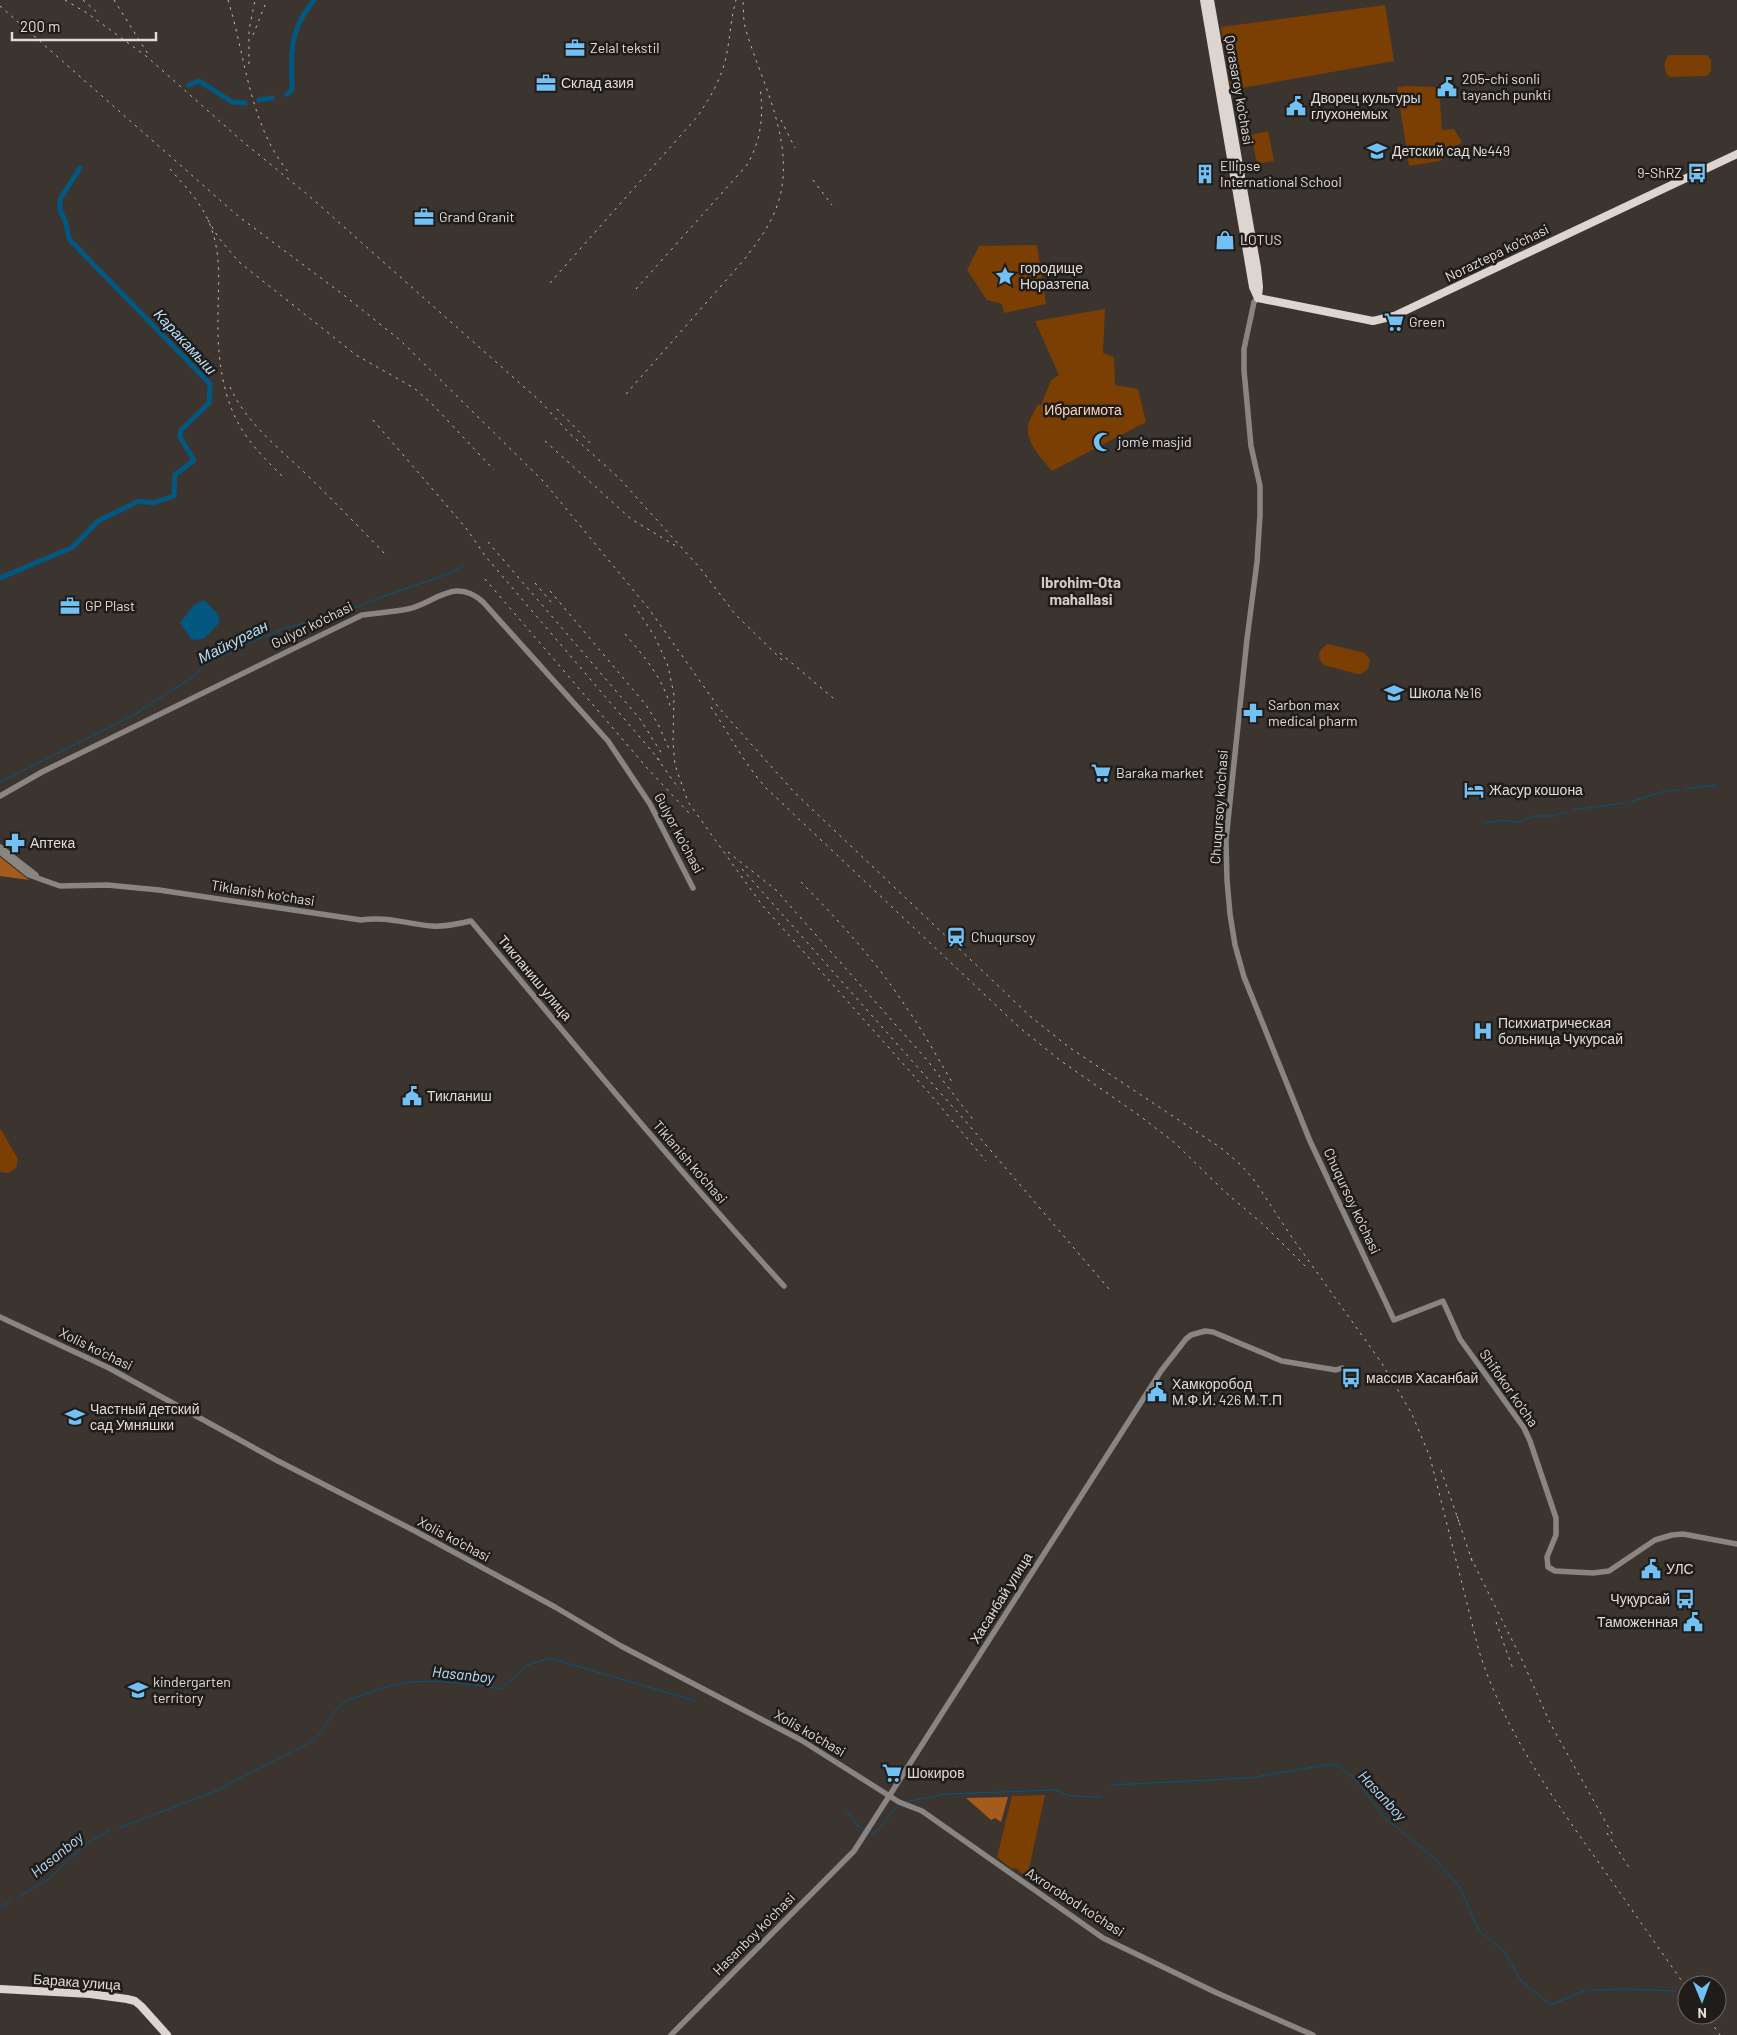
<svg xmlns="http://www.w3.org/2000/svg" width="1737" height="2035" viewBox="0 0 1737 2035" font-family="Barlow,sans-serif">
  <style>
    .green { fill: #7b3f03 }
    .forest { fill: #a45b1b }
    .water { fill: #025881 }
    .lines { fill: none; stroke-linecap: round; stroke-linejoin: round }
    .stream { stroke: #025881; stroke-width: 1 }
    .canal { stroke: #025881; stroke-width: 5 }
    .minor { stroke: #898583; stroke-width: 5.5 }
    .major { stroke: #ddd5d0; stroke-width: 8 }
    .rail { stroke: #bdb9b5; stroke-width: 1; stroke-dasharray: 2.5 5; stroke-linecap: butt }
    .labels { text-anchor: middle; stroke-width: 5; stroke-linejoin: round; paint-order: stroke }
    .poi-label { font-size: 14px; fill: #e0dcd9; stroke: #1f1c1a; text-anchor: start }
    .street-label { font-size: 14px; fill: #e0dcd9; stroke: #1f1c1a }
    .park-label { font-size: 14px; fill: #fed5b8; stroke: #1f1c1a }
    .water-label { font-size: 15px; font-style: italic; fill: #b5e0fd; stroke: #1f1c1a }
    .neighbourhood-label { font-size: 15px; font-weight: bold; fill: #d3cbc5; stroke: #1f1c1a }
  </style>
  <rect width="100%" height="100%" fill="#3b342f"/>
  <path class="green" d="M1385,5L1394,61L1231,90L1221,27Z
    M1669,55H1707L1711,60V71L1707,76L1669,77C1663,70 1663,62 1669,55Z
    M1407,86L1439,87L1442,130L1454,129L1462,142L1440,161L1409,166L1397,87Z
    M1268,131L1274,161L1257,164L1251,135Z
    M1037,245L1046,304L1004,313L1002,304L987,300L967,270L979,246Z
    M1105,309L1103,353L1114,357L1115,385L1138,389L1146,422L1052,471C1042,458 1023,441 1029,422C1031,416 1035,410 1038,404L1041,405L1051,380L1059,375L1035,321Z
    M1328,644L1365,653L1370,660L1368,669L1361,674H1357L1324,665C1316,658 1318,649 1328,644Z
    M0,1128L18,1159L16,1168L8,1173L0,1172Z
    M1045,1795L1027,1878L1016,1868L1012,1869L997,1857L1012,1796Z"/>
  <path class="forest" d="M0,857L29,880L0,876Z
    M1008,1797L1001,1822L995,1818L991,1820L966,1798Z"/>
  <path class="water" d="M204,600L217,613L220,622L204,639L192,640L180,623L193,606Z"/>
  <g class="lines">
    <path class="stream" d="M0,782L135,714L194,676L204,665L244,645L285,628L336,615L387,595L451,573L464,565
      M1685,789L1717,785
      M1630,802L1665,791L1678,790
      M1572,810L1624,803
      M1483,823L1502,820L1519,822L1535,816H1553L1566,812
      M295,1751C305,1746 315,1740 322,1730C329,1722 334,1709 343,1703C349,1699 358,1697 365,1694C413,1675 451,1681 501,1689L528,1665L549,1658L696,1701
      M1111,1785L1249,1778L1332,1764L1340,1767L1356,1780L1384,1817L1435,1859L1459,1886L1479,1931L1504,1951L1522,1982L1551,2005L1586,1990
      M906,1802L946,1794L1056,1790L1069,1796L1100,1797
      M846,1809L857,1825L865,1830
      M119,1828L218,1790L257,1769L292,1752
      M869,1832L873,1834L877,1831L898,1805
      M18,1897L46,1881L87,1843L110,1830
      M0,1907L11,1901
      M1593,1990L1628,1989L1674,1991"/>
    <path class="canal" d="M189,85L199,81L232,102L245,103
      M287,94L291,91L292,88C291,50 289,31 314,0
      M259,100L272,98
      M0,578L73,547L98,521L139,501L153,503L174,496L175,475L194,460L180,437L181,430L209,403L210,384L69,239L66,223L60,210V199L80,168"/>
    <path class="minor" d="M1258,298L1254,302L1244,349V370L1251,446L1260,486V515L1257,562L1247,639L1226,840L1227,880L1230,914L1235,945L1244,977L1310,1141L1394,1320L1443,1301L1460,1339L1524,1428L1530,1441L1556,1518V1535L1547,1557L1548,1567L1555,1571L1593,1573L1609,1571L1655,1540L1672,1535L1683,1534L1737,1544
      M0,796L42,772L362,615C377,613 393,612 408,609C435,603 455,576 483,602L608,741L650,804L693,888
      M0,847L36,875
      M0,852L29,875L60,886L107,885L159,890L361,920C385,916 408,924 432,926C445,927 458,924 471,921C574,1044 676,1168 784,1286
      M0,1317L109,1368L276,1460L415,1531L555,1607L621,1646L801,1740L899,1802L922,1811L1103,1938L1217,1993L1313,2035
      M671,2035L854,1851L1161,1371L1186,1339L1191,1335L1205,1331L1213,1332L1282,1361L1336,1370L1342,1368"/>
    <path class="major" d="M1204,0L1253,287L1258,298
      M1210,0L1257,268L1259,287L1258,296
      M1258,298L1373,321L1394,316L1737,154
      M0,1989L90,1994L127,1999L135,2001L141,2006L167,2035"/>
    <path class="rail" d="M65,0L87,13L146,56L242,141L308,195L541,402L569,433L619,478L700,568L735,614L783,661
      M83,0L100,15
      M114,0L148,54
      M228,0C246,58 249,124 289,173
      M0,6L238,216L345,296L401,341L544,482L649,609L719,708L794,792L1031,1017L1070,1048L1221,1148L1241,1165L1254,1180L1291,1236L1381,1362L1411,1412L1430,1457L1479,1651C1503,1726 1544,1785 1589,1849C1622,1895 1654,1942 1687,1988
      M253,35L267,0
      M249,64V30L255,0
      M781,120L795,148
      M170,169C184,185 199,200 208,220C224,255 217,292 218,328C218,355 222,386 232,410C243,438 264,458 285,479
      M813,180L832,205
      M208,220L218,237L239,262L356,355L414,388L434,406L494,470
      M550,283L697,117C708,101 718,85 724,65C730,44 730,21 736,0
      M636,289L747,165C761,141 764,115 760,87
      M230,387C247,424 278,447 306,474C333,500 359,527 385,554
      M626,394L743,261C757,243 771,225 778,203C796,147 765,89 748,37L744,23L743,0
      M557,409L592,445
      M373,420L466,528L486,557L661,762
      M545,441L631,519L676,546
      M488,542L640,719L662,754
      M485,579L648,769L689,813
      M535,583L552,603
      M550,591L646,705L658,724L670,751
      M634,605L655,637L668,666L674,695L673,742L675,765L688,802L762,905L930,1094L986,1161
      M625,634C643,655 663,678 670,706
      M780,653L833,698
      M711,707C730,735 743,762 766,788L1020,1028L1061,1061L1140,1116L1175,1143L1225,1192L1265,1226L1305,1266
      M657,758L679,789
      M728,852L776,890L927,1060L975,1122
      M742,869L968,1124L1109,1289
      M801,882C839,921 876,961 906,1007C923,1031 937,1057 952,1082
      M1441,1470L1459,1522
      M1457,1516L1473,1564
      M1471,1558L1522,1660L1550,1723L1614,1837
      M1496,1622L1513,1669
      M1607,1833L1630,1869
      M1706,2015L1720,2035"/>
  </g>
  <defs>
    <symbol id="office-bare" viewBox="-9 -9 18 18"><path d="M-6-3h4V-5.5h4V-3h4V5H-6ZM-1-4.5V-3h2v-1.5ZM-6 0V1H6V0Z" fill="#71c1f5" stroke="#1f1c1a" stroke-width="2.5" paint-order="stroke"/></symbol>
    <symbol id="civic-bare" viewBox="-9 -9 18 18"><path d="M-.6-6.5H3V-4.5H.6V-3L4-1V1h2V6H-6V1h2V-1L-.6-3ZM-1.2 2.5V6h2.4V2.5Z" fill="#71c1f5" stroke="#1f1c1a" stroke-width="2.5" paint-order="stroke"/></symbol>
    <symbol id="school-bare" viewBox="-9 -9 18 18"><path d="M0-5L7-2L0 1L-7-2ZM-4 1L0 2.5L4 1V4Q0 6-4 4Z" fill="#71c1f5" stroke="#1f1c1a" stroke-width="2.5" paint-order="stroke"/></symbol>
    <symbol id="bus-bare" viewBox="-9 -9 18 18"><path d="M-5-6H5V4H4V6H2V4H-2V6H-4V4H-5ZM-3.5-4V0h7V-4ZM-3.5 1.2v1.5H-2V1.2ZM2 1.2v1.5H3.5V1.2Z" fill="#71c1f5" stroke="#1f1c1a" stroke-width="2.5" paint-order="stroke"/></symbol>
    <symbol id="building-bare" viewBox="-9 -9 18 18"><path d="M-4-6H4V6H1V3H-1V6H-4ZM-2.5-4.3h1.7v1.8h-1.7ZM.8-4.3h1.7v1.8H.8ZM-2.5-1h1.7V.8h-1.7ZM.8-1h1.7V.8H.8Z" fill="#71c1f5" stroke="#1f1c1a" stroke-width="2.5" paint-order="stroke"/></symbol>
    <symbol id="shop-bare" viewBox="-9 -9 18 18"><path d="M-5-2.5h2.3a2.7 3.5 0 0 1 5.4 0H5L5.5 6h-11ZM-1.5-2.5h3a1.5 2.3 0 0 0-3 0Z" fill="#71c1f5" stroke="#1f1c1a" stroke-width="2.5" paint-order="stroke"/></symbol>
    <symbol id="sight-bare" viewBox="-9 -9 18 18"><path d="M0-6L1.8-2.2L6-1.7L2.9 1.2L3.7 5.4L0 3.3L-3.7 5.4L-2.9 1.2L-6-1.7L-1.8-2.2Z" fill="#71c1f5" stroke="#1f1c1a" stroke-width="2.5" paint-order="stroke"/></symbol>
    <symbol id="supermarket-bare" viewBox="-9 -9 18 18"><path d="M-6-5.5h2.5l.6 2H6L4.5 2H-2.5L-4.4-4H-6ZM-1.5 3.2a1.3 1.3 0 1 0 .1 0ZM3 3.2a1.3 1.3 0 1 0 .1 0Z" fill="#71c1f5" stroke="#1f1c1a" stroke-width="2.5" paint-order="stroke"/></symbol>
    <symbol id="mosque-bare" viewBox="-9 -9 18 18"><path d="M3.5-4.9A6 6 0 1 0 3.5 4.9A5 5 0 1 1 3.5-4.9Z" fill="#71c1f5" stroke="#1f1c1a" stroke-width="2.5" paint-order="stroke"/></symbol>
    <symbol id="pharmacy-bare" viewBox="-9 -9 18 18"><path d="M-2-6h4v4h4v4h-4v4h-4v-4h-4v-4h4Z" fill="#71c1f5" stroke="#1f1c1a" stroke-width="2.5" paint-order="stroke"/></symbol>
    <symbol id="hotel-bare" viewBox="-9 -9 18 18"><path d="M-6-4.5h1.5V1H6V5H4.5V3h-9V5H-6ZM-4 0a1.8 1.8 0 1 1 3.6 0ZM.5 0V-2.5h3Q6-2.5 6 0Z" fill="#71c1f5" stroke="#1f1c1a" stroke-width="2.5" paint-order="stroke"/></symbol>
    <symbol id="station-bare" viewBox="-9 -9 18 18"><path d="M-3-6H3Q5-6 5-4V2Q5 4 3 4L4.5 6H3L1.5 4h-3L-3 6H-4.5L-3 4Q-5 4-5 2V-4Q-5-6-3-6ZM-3.5-4v3h7v-3ZM-3.5 1v1.5H-2V1ZM2 1v1.5H3.5V1Z" fill="#71c1f5" stroke="#1f1c1a" stroke-width="2.5" paint-order="stroke"/></symbol>
    <symbol id="hospital-bare" viewBox="-9 -9 18 18"><path d="M-5-5h3v3.5h4V-5h3V5h-3V1.5h-4V5h-3Z" fill="#71c1f5" stroke="#1f1c1a" stroke-width="2.5" paint-order="stroke"/></symbol>
  </defs>
  <g fill-rule="evenodd">
    <use href="#office-bare" x="561" y="34" width="28" height="28"/>
    <use href="#office-bare" x="532" y="69" width="28" height="28"/>
    <use href="#civic-bare" x="1433" y="73" width="28" height="28"/>
    <use href="#civic-bare" x="1282" y="92" width="28" height="28"/>
    <use href="#school-bare" x="1363" y="137" width="28" height="28"/>
    <use href="#bus-bare" x="1683" y="159" width="28" height="28"/>
    <use href="#building-bare" x="1191" y="160" width="28" height="28"/>
    <use href="#office-bare" x="410" y="203" width="28" height="28"/>
    <use href="#shop-bare" x="1211" y="226" width="28" height="28"/>
    <use href="#sight-bare" x="991" y="262" width="28" height="28"/>
    <use href="#supermarket-bare" x="1380" y="308" width="28" height="28"/>
    <use href="#mosque-bare" x="1089" y="428" width="28" height="28"/>
    <use href="#office-bare" x="56" y="592" width="28" height="28"/>
    <use href="#school-bare" x="1380" y="679" width="28" height="28"/>
    <use href="#pharmacy-bare" x="1239" y="699" width="28" height="28"/>
    <use href="#supermarket-bare" x="1087" y="759" width="28" height="28"/>
    <use href="#hotel-bare" x="1460" y="776" width="28" height="28"/>
    <use href="#pharmacy-bare" x="1" y="829" width="28" height="28"/>
    <use href="#station-bare" x="942" y="923" width="28" height="28"/>
    <use href="#hospital-bare" x="1469" y="1017" width="28" height="28"/>
    <use href="#civic-bare" x="398" y="1082" width="28" height="28"/>
    <use href="#bus-bare" x="1337" y="1364" width="28" height="28"/>
    <use href="#civic-bare" x="1143" y="1378" width="28" height="28"/>
    <use href="#school-bare" x="61" y="1403" width="28" height="28"/>
    <use href="#civic-bare" x="1637" y="1555" width="28" height="28"/>
    <use href="#bus-bare" x="1671" y="1585" width="28" height="28"/>
    <use href="#civic-bare" x="1679" y="1608" width="28" height="28"/>
    <use href="#school-bare" x="124" y="1676" width="28" height="28"/>
    <use href="#supermarket-bare" x="878" y="1759" width="28" height="28"/>
  </g>
  <g class="labels">
    <g class="poi-label">
      <text x="590" y="53">Zelal tekstil</text>
      <text x="1462" y="84">205-chi sonli<tspan x="1462" dy="16">tayanch punkti</tspan></text>
      <text x="561" y="88">Склад азия</text>
      <text x="1311" y="103">Дворец культуры<tspan x="1311" dy="16">глухонемых</tspan></text>
      <text x="1392" y="156">Детский сад №449</text>
      <text x="1220" y="171">Ellipse<tspan x="1220" dy="16">International School</tspan></text>
      <text x="1682" y="178" text-anchor="end">9-ShRZ</text>
      <text x="439" y="222">Grand Granit</text>
      <text x="1240" y="245">LOTUS</text>
      <text x="1020" y="273">городище<tspan x="1020" dy="16">Норазтепа</tspan></text>
      <text x="1409" y="327">Green</text>
      <text x="1118" y="447">jom'e masjid</text>
      <text x="85" y="611">GP Plast</text>
      <text x="1409" y="698">Школа №16</text>
      <text x="1268" y="710">Sarbon max<tspan x="1268" dy="16">medical pharm</tspan></text>
      <text x="1116" y="778">Baraka market</text>
      <text x="1489" y="795">Жасур кошона</text>
      <text x="30" y="848">Аптека</text>
      <text x="971" y="942">Chuqursoy</text>
      <text x="1498" y="1028">Психиатрическая<tspan x="1498" dy="16">больница Чукурсай</tspan></text>
      <text x="427" y="1101">Тикланиш</text>
      <text x="1366" y="1383">массив Хасанбай</text>
      <text x="1172" y="1389">Хамкоробод<tspan x="1172" dy="16">М.Ф.Й. 426 М.Т.П</tspan></text>
      <text x="90" y="1414">Частный детский<tspan x="90" dy="16">сад Умняшки</tspan></text>
      <text x="1666" y="1574">УЛС</text>
      <text x="1670" y="1604" text-anchor="end">Чуқурсай</text>
      <text x="1678" y="1627" text-anchor="end">Таможенная</text>
      <text x="153" y="1687">kindergarten<tspan x="153" dy="16">territory</tspan></text>
      <text x="907" y="1778">Шокиров</text>
    </g>
    <g class="street-label">
      <text transform="translate(1239 90) rotate(80)" y="5">Qorasaroy ko'chasi</text>
      <text transform="translate(1497 253) rotate(-26)" y="5">Noraztepa ko'chasi</text>
      <text transform="translate(312 625) rotate(-26)" y="5">Gulyor ko'chasi</text>
      <text transform="translate(1219 807) rotate(-86)" y="5">Chuqursoy ko'chasi</text>
      <text transform="translate(679 833) rotate(62)" y="5">Gulyor ko'chasi</text>
      <text transform="translate(263 893) rotate(9)" y="5">Tiklanish ko'chasi</text>
      <text transform="translate(535 978) rotate(50)" y="5">Тикланиш улица</text>
      <text transform="translate(690 1162) rotate(49)" y="5">Tiklanish ko'chasi</text>
      <text transform="translate(1352 1201) rotate(65)" y="5">Chuqursoy ko'chasi</text>
      <text transform="translate(96 1349) rotate(26)" y="5">Xolis ko'chasi</text>
      <text transform="translate(1509 1388) rotate(55)" y="5">Shifokor ko'cha</text>
      <text transform="translate(454 1539) rotate(28)" y="5">Xolis ko'chasi</text>
      <text transform="translate(1001 1598) rotate(-58)" y="5">Хасанбай улица</text>
      <text transform="translate(810 1733) rotate(30)" y="5">Xolis ko'chasi</text>
      <text transform="translate(1075 1902) rotate(33)" y="5">Axrorobod ko'chasi</text>
      <text transform="translate(754 1934) rotate(-45)" y="5">Hasanboy ko'chasi</text>
      <text transform="translate(77 1982) rotate(4)" y="5">Барака улица</text>
    </g>
    <g class="park-label">
      <text x="1083" y="415">Ибрагимота</text>
    </g>
    <g class="water-label">
      <text transform="translate(185 342) rotate(47)" y="5">Каракамыш</text>
      <text transform="translate(233 642) rotate(-27)" y="5">Майкурган</text>
      <text transform="translate(463 1675) rotate(6)" y="5">Hasanboy</text>
      <text transform="translate(1382 1796) rotate(47)" y="5">Hasanboy</text>
      <text transform="translate(57 1855) rotate(-39)" y="5">Hasanboy</text>
    </g>
    <g class="neighbourhood-label">
      <text x="1081" y="588">Ibrohim-Ota<tspan x="1081" dy="17">mahallasi</tspan></text>
    </g>
  </g>
  <g transform="translate(1702 2000) rotate(179)"><circle r="24" fill="#1f1c1a" stroke="#6c6966"/>
  <path d="M0-4L9 19L0 12L-9 19Z" fill="#71c1f5"/>
  <text y="-8" font-size="14" font-weight="bold" text-anchor="middle" fill="#e0dcd9">N</text>
  </g>
  <path d="M12 32v8h144v-8" fill="none" stroke="#e0dcd9" stroke-width="2.5"/>
  <text x="20" y="32" font-size="15" fill="#e0dcd9" stroke="#1f1c1a" stroke-width="4" paint-order="stroke">200 m</text>
</svg>
